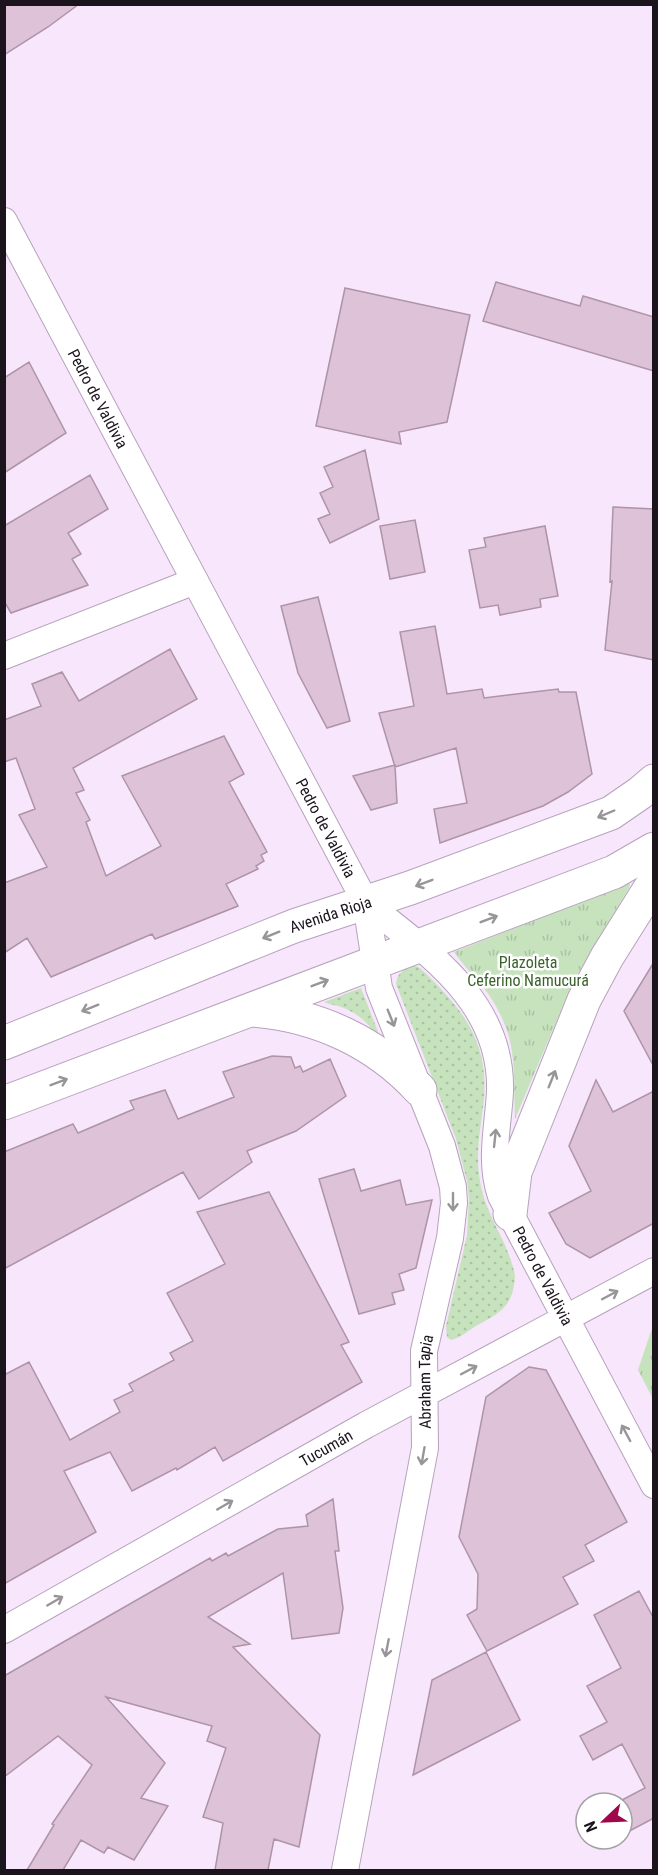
<svg xmlns="http://www.w3.org/2000/svg" width="658" height="1875" viewBox="0 0 658 1875" font-family="'Roboto Condensed',sans-serif">
  <style>
    .grass { fill: url(#grass-dots) }
    .park { fill: url(#park-tufts) }
    .building { fill: #dec2d7; stroke: #ae94a8; stroke-width: 1.5 }
    .lines { fill: none; stroke-linecap: round; stroke-linejoin: round }
    .minor-casing { stroke: #b6a2bb; stroke-width: 28 }
    .secondary-casing { stroke: #b6a2bb; stroke-width: 35 }
    .minor { stroke: #fff; stroke-width: 26 }
    .secondary { stroke: #fff; stroke-width: 33 }
    .oneway { stroke: #989599 }
    .labels { text-anchor: middle; stroke-width: 5; stroke-linejoin: round; paint-order: stroke }
    .street-label { font-size: 16px; fill: #1b141d; stroke: #fff }
    .park-label { font-size: 16px; fill: #3b622d; stroke: #fff }
  </style>
  <defs>
    <pattern id="grass-dots" width="8" height="8" patternUnits="userSpaceOnUse" patternTransform="scale(1.5)"><rect width="8" height="8" fill="#c7e3be"/><path d="M2 2h.1M6 6h.1" fill="none" stroke="#aac2a3" stroke-width="1.8" stroke-linecap="round"/></pattern>
    <pattern id="park-tufts" width="24" height="20" patternUnits="userSpaceOnUse" patternTransform="scale(1.5)"><rect width="24" height="20" fill="#c7e3be"/><path d="M3 7l-1-3M5 7V3M7 7l1-3M15 17l-1-3M17 17v-4M19 17l1-3" fill="none" stroke="#aac2a3"/></pattern>
  </defs>
  <rect width="100%" height="100%" fill="#f7e6fc"/>
  <path class="grass" d="M414,965L420,968C460,1006 489,1039 484,1099C481,1127 475,1153 480,1181C485,1215 510,1244 515,1276C513,1307 501,1312 476,1326C468,1331 460,1338 451,1340L447,1337L446,1326L467,1235L469,1198L467,1181L456,1139L396,984C397,972 405,969 414,965Z
    M361,988L380,1037L378,1038C370,1025 360,1015 346,1009C339,1005 330,1005 324,1002Z"/>
  <path class="park" d="M629,883L630,885L629,888L574,980L515,1119C513,1069 519,1040 489,995C478,979 464,967 454,952Z
    M653,1329V1399L638,1370L651,1331Z"/>
  <path class="building" d="M4,4H79L48,27L4,55Z
    M496,282L580,306L583,296L654,317V371L483,321Z
    M345,288L470,315L447,422L399,432L401,444L316,426Z
    M29,362L66,433L4,473V378Z
    M365,450L379,519L330,543L318,519L330,514L320,493L333,487L324,467Z
    M90,475L108,509L68,533L81,554L72,559L88,585L11,613L4,601V526Z
    M613,507L654,509V660L605,650L612,581L610,582Z
    M415,520L425,572L390,579L380,526Z
    M545,526L558,596L540,599L541,607L500,615L498,605L480,608L469,550L486,547L484,538Z
    M318,597L350,721L327,728L298,673L281,606Z
    M435,626L447,694L482,689L484,698L558,689L559,692H576L592,774L568,792L543,806L440,843L434,809L467,803L456,748L395,767L379,713L414,706L400,632Z
    M170,649L197,699L73,768L84,790L76,793L90,820L86,822L106,876L161,846L122,776L224,736L244,774L229,782L267,852L261,855L264,861L256,866L258,869L226,884L238,906L155,939L152,934L51,977L27,938L4,953V883L47,867L19,815L35,809L16,758L4,762V720L41,706L32,684L62,672L79,701Z
    M395,765L397,803L371,810L353,776Z
    M654,962V1067L624,1011Z
    M272,1056L291,1057L295,1068L300,1066L303,1072L330,1059L346,1096L296,1131L247,1151L252,1162L199,1199L183,1172L4,1269V1152L73,1124L78,1133L134,1109L130,1101L165,1090L178,1119L234,1097L223,1072Z
    M596,1080L613,1112L654,1091V1223L590,1258L566,1244L549,1213L591,1191L569,1146Z
    M354,1169L361,1191L400,1180L406,1205L432,1200L416,1268L399,1274L404,1290L392,1293L395,1304L359,1314L319,1179Z
    M269,1192L349,1342L341,1345L362,1382L223,1461L215,1447L177,1470L176,1468L132,1491L110,1452L64,1471L96,1532L4,1584V1375L29,1362L70,1440L120,1412L114,1400L133,1391L129,1384L174,1360L170,1353L193,1341L167,1293L225,1264L197,1212Z
    M529,1367L546,1370L627,1522L585,1545L594,1561L563,1577L578,1604L487,1651L467,1615L477,1609L478,1574L459,1537L486,1397Z
    M333,1499L339,1551H335L343,1608L339,1633L292,1639L283,1573L208,1617L250,1644L233,1647L320,1735L299,1847L274,1839L268,1870H215L223,1823L203,1817L226,1748L207,1741L212,1726L106,1697L165,1763L141,1798L168,1806L134,1860L108,1847L104,1853L81,1840L63,1870H27L54,1825L52,1824L92,1765L58,1736L4,1777V1676L210,1558L212,1561L226,1553L228,1556L278,1529L308,1526L306,1515Z
    M639,1591L654,1619V1818L622,1835V1800L645,1788L622,1744L593,1760L580,1736L607,1722L587,1686L621,1668L594,1615Z
    M486,1652L520,1720L413,1775L432,1680Z"/>
  <g class="lines">
    <defs>
      <g id="minor">
        <path id="s1" d="M4,221L366,903C429,954 503,1002 500,1092C498,1128 489,1161 501,1196L654,1485"/>
        <path d="M4,656L195,581"/>
        <path id="s2" d="M4,1630L366,1425L654,1271"/>
        <path id="s3" d="M345,1870L425,1448L424,1351L450,1238L454,1203L453,1187L442,1146L379,988L366,903"/>
      </g>
      <g id="secondary">
        <path d="M253,1010C317,1015 376,1042 420,1090"/>
        <path id="s4" d="M4,1043L294,926L410,888L611,813L640,793L654,781"/>
        <path d="M4,1103L614,872L654,849"/>
        <path d="M510,1214L515,1172L584,1000L607,957L654,882"/>
      </g>
    </defs>
    <use href="#minor" class="minor-casing"/>
    <use href="#secondary" class="secondary-casing"/>
    <use href="#minor" class="minor"/>
    <use href="#secondary" class="secondary"/>
  </g>
  <defs><path id="oneway-shaft" d="M-6 0H5M1.5-3L5.5 0L1.5 3" fill="none" stroke-width="1.6" stroke-linecap="round" stroke-linejoin="round" transform="scale(1.5)"/></defs>
  <g class="oneway">
    <use href="#oneway-shaft" transform="translate(606 814) rotate(157)"/>
    <use href="#oneway-shaft" transform="translate(424 883) rotate(159)"/>
    <use href="#oneway-shaft" transform="translate(489 919) rotate(-21)"/>
    <use href="#oneway-shaft" transform="translate(271 935) rotate(158)"/>
    <use href="#oneway-shaft" transform="translate(320 983) rotate(-21)"/>
    <use href="#oneway-shaft" transform="translate(90 1008) rotate(158)"/>
    <use href="#oneway-shaft" transform="translate(391 1018) rotate(68)"/>
    <use href="#oneway-shaft" transform="translate(552 1079) rotate(-68)"/>
    <use href="#oneway-shaft" transform="translate(59 1082) rotate(-21)"/>
    <use href="#oneway-shaft" transform="translate(495 1138) rotate(-84)"/>
    <use href="#oneway-shaft" transform="translate(453 1202) rotate(90)"/>
    <use href="#oneway-shaft" transform="translate(610 1295) rotate(-28)"/>
    <use href="#oneway-shaft" transform="translate(469 1370) rotate(-28)"/>
    <use href="#oneway-shaft" transform="translate(626 1433) rotate(-118)"/>
    <use href="#oneway-shaft" transform="translate(423 1456) rotate(100)"/>
    <use href="#oneway-shaft" transform="translate(225 1505) rotate(-30)"/>
    <use href="#oneway-shaft" transform="translate(55 1601) rotate(-30)"/>
    <use href="#oneway-shaft" transform="translate(387 1648) rotate(101)"/>
  </g>
  <g class="labels">
    <g class="street-label">
      <text dy="6" stroke="none"><textPath href="#s1" startOffset="201">Pedro de Valdivia</textPath></text>
      <text dy="6" stroke="none"><textPath href="#s1" startOffset="687">Pedro de Valdivia</textPath></text>
      <text dy="6" stroke="none"><textPath href="#s4" startOffset="351">Avenida Rioja</textPath></text>
      <text dy="6" stroke="none"><textPath href="#s1" startOffset="1209">Pedro de Valdivia</textPath></text>
      <text dy="6" stroke="none"><textPath href="#s3" startOffset="496">Abraham Tapia</textPath></text>
      <text dy="6" stroke="none"><textPath href="#s2" startOffset="370">Tucumán</textPath></text>
    </g>
    <g class="park-label">
      <text x="528" y="968">Plazoleta<tspan x="528" dy="18">Ceferino Namucurá</tspan></text>
    </g>
  </g>
  <rect width="658" height="1875" fill="none" stroke="#1b141d" stroke-width="12"/>
  <g transform="translate(604 1821) rotate(247)"><circle r="28" fill="#ffffff" stroke="#a4a1a5" stroke-width="1.5"/>
  <path d="M0-4.5L10 22L0 15L-10 22Z" fill="#a0074a"/>
  <text y="-9" font-size="16" font-weight="bold" text-anchor="middle" fill="#1b141d">N</text>
  </g>
</svg>
